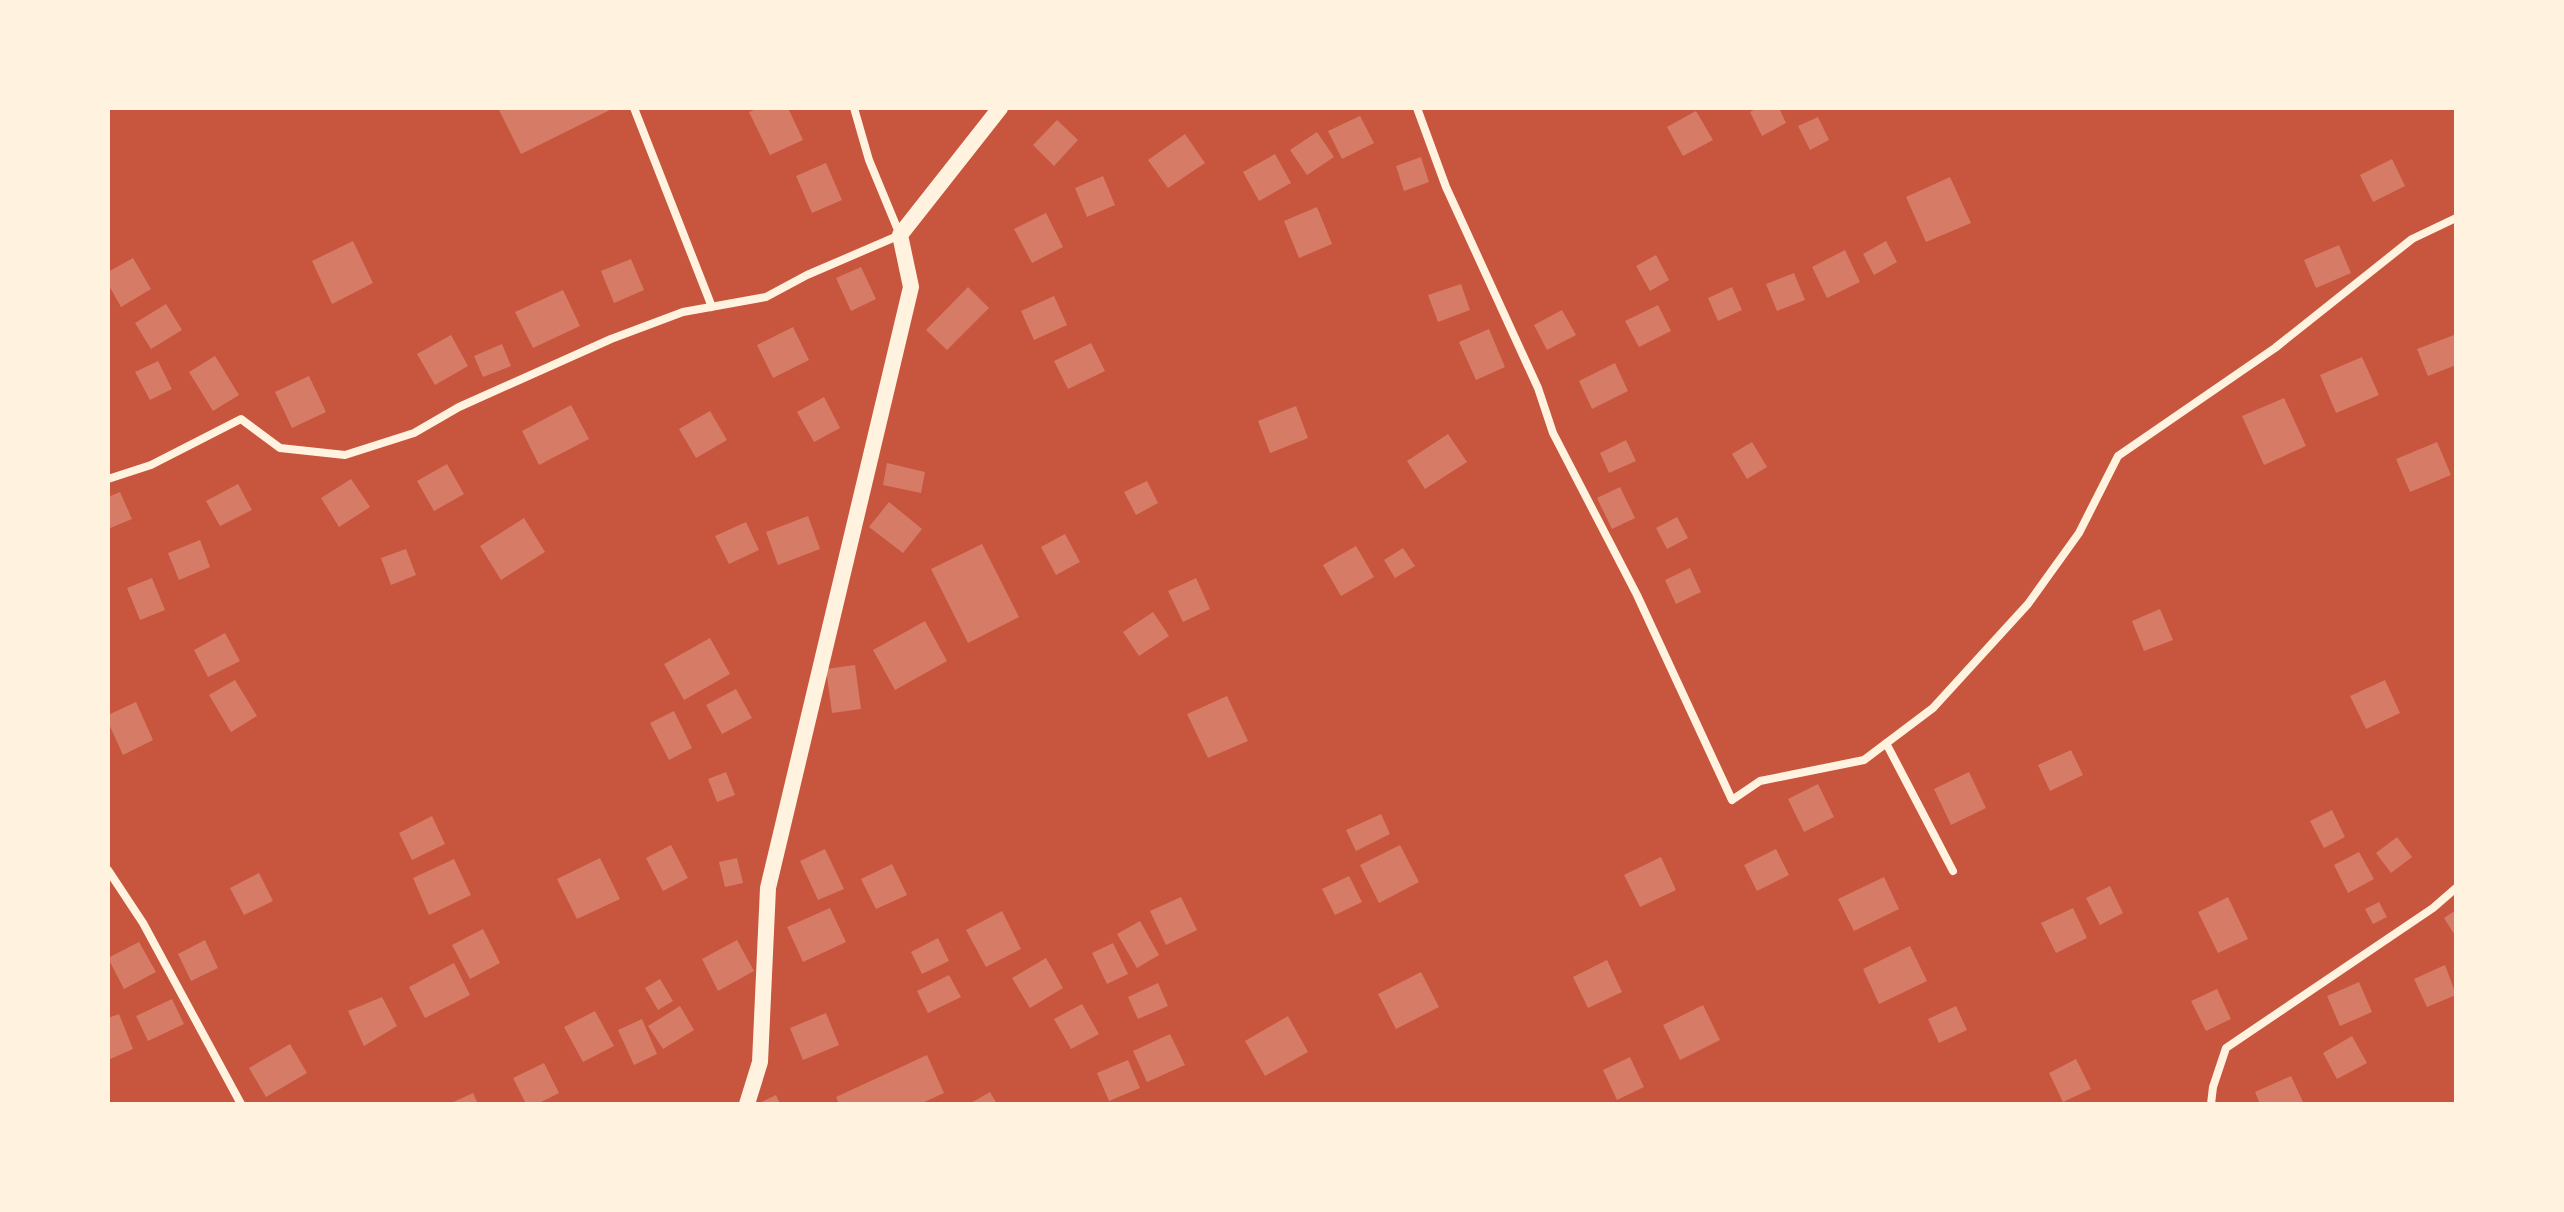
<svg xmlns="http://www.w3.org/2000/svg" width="2564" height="1212" viewBox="0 0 2564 1212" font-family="'Space Grotesk',sans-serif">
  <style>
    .building { fill: #d67c66 }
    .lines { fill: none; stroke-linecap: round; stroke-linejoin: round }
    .minor { stroke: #fff3e0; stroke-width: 8 }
    .secondary { stroke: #fff3e0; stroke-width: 16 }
  </style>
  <rect width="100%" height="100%" fill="#c8553d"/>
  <path class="building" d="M498,108H614L521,154Z
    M759,108H788L803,140L770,155L749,112Z
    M1757,108H1779L1786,123L1762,136L1750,112Z
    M1696,111L1713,140L1683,156L1667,127Z
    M1360,116L1374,143L1342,159L1328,131Z
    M1818,117L1829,140L1810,150L1798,126Z
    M1057,120L1078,140L1054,166L1033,145Z
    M1317,132L1334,157L1307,175L1290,150Z
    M1185,134L1205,163L1168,188L1148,160Z
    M1275,154L1291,183L1259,201L1243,172Z
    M1421,157L1429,182L1404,191L1396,166Z
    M2392,159L2405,186L2373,202L2360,175Z
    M826,163L842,200L812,213L796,176Z
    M1103,176L1115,205L1087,217L1075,188Z
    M1950,177L1971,223L1926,242L1906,197Z
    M1317,207L1332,244L1299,258L1284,221Z
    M1046,213L1063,247L1032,263L1014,229Z
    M353,241L373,283L332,304L312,261Z
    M1886,241L1897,262L1874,275L1863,254Z
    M2339,245L2351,273L2316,288L2304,260Z
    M1845,250L1860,282L1827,298L1812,267Z
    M1656,255L1669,280L1650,291L1636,266Z
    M133,258L151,289L121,307L108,284V272Z
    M631,259L644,290L614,303L601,271Z
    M861,267L876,299L851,311L836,278Z
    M1794,273L1805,300L1777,311L1766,284Z
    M1461,284L1470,310L1438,322L1428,295Z
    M968,287L989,308L947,350L926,330Z
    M1732,287L1742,310L1718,321L1708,298Z
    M563,290L580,326L533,348L515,312Z
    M1054,296L1067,325L1034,340L1021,311Z
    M166,304L182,330L151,349L135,323Z
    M1658,305L1671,331L1639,347L1625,321Z
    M1562,310L1576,335L1547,350L1534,325Z
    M793,327L809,360L773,378L757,345Z
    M1489,329L1505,367L1476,380L1459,342Z
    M451,335L468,366L435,385L417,354Z
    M2454,335L2456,365L2428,376L2417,349Z
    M1091,343L1105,371L1068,389L1054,361Z
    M502,344L511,366L483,377L474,356Z
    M215,356L239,395L213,411L189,372Z
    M2362,357L2379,395L2336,413L2320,375Z
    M158,361L172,389L150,400L135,372Z
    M1615,363L1628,391L1592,409L1579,381Z
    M309,376L326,412L292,428L275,392Z
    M824,397L840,428L814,442L797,412Z
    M2284,398L2306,446L2264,465L2242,416Z
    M571,405L589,439L539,465L522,431Z
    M1296,406L1308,438L1270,453L1258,421Z
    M710,411L727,440L696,458L679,429Z
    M1448,434L1467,462L1425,489L1407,461Z
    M1626,440L1636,461L1609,473L1600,453Z
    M1752,442L1767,467L1747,479L1732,454Z
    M2437,442L2451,475L2410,492L2396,459Z
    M887,463L925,472L921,493L883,485Z
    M447,464L464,494L434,511L417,481Z
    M351,479L370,507L339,527L321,498Z
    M1147,481L1158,503L1136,515L1124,492Z
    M238,484L252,510L220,526L206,501Z
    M1620,487L1635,518L1612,529L1597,498Z
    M120,492L132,519L108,529V497Z
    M889,502L922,529L903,553L869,527Z
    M808,516L820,549L778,565L766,532Z
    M1677,517L1688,538L1667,549L1656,528Z
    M524,518L545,552L501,580L480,546Z
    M746,522L759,550L729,564L715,536Z
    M1065,534L1080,562L1056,575L1041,547Z
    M200,540L210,567L179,580L168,553Z
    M982,544L1019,617L968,643L931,569Z
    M1356,546L1374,577L1341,596L1323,565Z
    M1403,548L1415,566L1395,578L1384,560Z
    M406,549L416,575L391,585L381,558Z
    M1690,568L1701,592L1676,604L1665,580Z
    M152,578L165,610L140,620L127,588Z
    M1196,578L1210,609L1183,622L1168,591Z
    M2160,609L2173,640L2144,651L2132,621Z
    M1153,612L1169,636L1139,656L1123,632Z
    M925,621L947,661L895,690L873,650Z
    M225,633L240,661L208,677L194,650Z
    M710,638L730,674L684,700L664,664Z
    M855,665L861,709L832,713L826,669Z
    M235,680L257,716L231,732L209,695Z
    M2385,680L2400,713L2366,729L2350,696Z
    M736,689L752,718L722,734L706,705Z
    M1227,696L1248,741L1208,758L1187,714Z
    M136,702L153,740L123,755L108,722V715Z
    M674,711L692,748L669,760L650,723Z
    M2071,750L2083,775L2050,791L2038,765Z
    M726,772L735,795L717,802L708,779Z
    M1969,772L1986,808L1951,825L1934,789Z
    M1818,784L1834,817L1804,832L1788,799Z
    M2332,810L2345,837L2324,848L2310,821Z
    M1381,814L1390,834L1356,851L1346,830Z
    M432,816L445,844L412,860L399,833Z
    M2397,837L2412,857L2391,873L2376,853Z
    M671,845L688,878L663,891L646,858Z
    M1400,845L1419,882L1379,903L1360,865Z
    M825,849L844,889L818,900L800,861Z
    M1776,849L1789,875L1757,891L1744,865Z
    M2359,852L2374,879L2348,893L2334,865Z
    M1661,857L1676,890L1640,907L1624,875Z
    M600,858L620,899L577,919L557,879Z
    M737,858L743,883L725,887L719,862Z
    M454,859L471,895L429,915L413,878Z
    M892,864L907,895L876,909L861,879Z
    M259,873L273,901L244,915L230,888Z
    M1349,876L1362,902L1335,915L1322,889Z
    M1884,877L1899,909L1854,931L1838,899Z
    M2110,886L2123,913L2100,925L2086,898Z
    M1181,897L1197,930L1166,945L1150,911Z
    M2228,897L2248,939L2218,953L2198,912Z
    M2379,902L2387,917L2373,924L2365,909Z
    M830,908L846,942L803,962L787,927Z
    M2073,908L2087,938L2056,953L2041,923Z
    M2456,910V937L2444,918Z
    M1002,911L1021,949L986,967L966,930Z
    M1140,921L1159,955L1137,968L1117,934Z
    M483,929L500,963L470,979L452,945Z
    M938,938L949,961L922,974L911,952Z
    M205,940L218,968L191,981L178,954Z
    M737,940L754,971L718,991L702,959Z
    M139,942L156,972L124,989L108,958Z
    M1113,943L1128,974L1107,984L1092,953Z
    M1910,946L1927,981L1879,1004L1863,969Z
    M1046,958L1063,988L1030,1008L1012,978Z
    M1607,960L1622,992L1588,1008L1573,977Z
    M454,963L470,995L425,1018L409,987Z
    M2445,965L2456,995L2427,1007L2414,979Z
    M1421,972L1439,1007L1396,1029L1378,994Z
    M949,975L961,997L928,1013L917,991Z
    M660,979L673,1001L658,1010L645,988Z
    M2359,982L2372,1012L2340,1026L2327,996Z
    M1158,983L1168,1006L1138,1019L1128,997Z
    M2217,989L2231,1019L2206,1031L2191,1001Z
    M382,997L397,1026L364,1046L348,1011Z
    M172,999L184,1024L148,1041L136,1016Z
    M1082,1004L1099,1034L1071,1049L1054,1019Z
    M1703,1005L1720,1040L1680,1060L1663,1025Z
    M680,1006L694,1030L663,1049L648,1026Z
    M1956,1006L1967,1030L1939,1043L1928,1019Z
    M595,1011L614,1046L583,1062L564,1027Z
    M826,1013L839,1045L803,1060L790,1028Z
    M119,1014L133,1049L108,1060V1018Z
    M1288,1016L1308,1052L1265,1076L1245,1041Z
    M642,1019L657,1054L634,1065L618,1030Z
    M1170,1034L1185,1065L1147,1082L1133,1051Z
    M2352,1036L2367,1063L2337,1079L2323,1053Z
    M290,1044L307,1073L266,1097L249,1068Z
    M927,1055L944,1093L920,1104H839L836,1097Z
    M1630,1057L1644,1087L1617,1100L1603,1070Z
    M2076,1059L2091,1089L2063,1102L2049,1073Z
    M1128,1060L1140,1088L1109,1101L1097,1073Z
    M544,1063L559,1093L537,1104H526L513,1078Z
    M2291,1076L2304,1104H2260L2255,1092Z
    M990,1092L997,1104H969Z
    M473,1093L478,1104H449Z
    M776,1095L780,1104H757Z"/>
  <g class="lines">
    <path class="minor" d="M634,108L712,307
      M1417,108L1446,187L1538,388L1553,433L1637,595L1732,800L1760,781L1864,760L1933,708L2028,604L2079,533L2118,456L2275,348L2412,239L2456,218
      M108,479L151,465L241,419L280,448L345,455L414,433L459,407L611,339L683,312L766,297L807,275L900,235L869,160L854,108
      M1886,743L1953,871
      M108,870L143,923L241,1104
      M2211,1104L2213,1087L2226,1048L2433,908L2456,888"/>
    <path class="secondary" d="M747,1104L760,1062L768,888L911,287L900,235L1000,108"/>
  </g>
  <rect width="2564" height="1212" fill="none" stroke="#fff3e0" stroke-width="220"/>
</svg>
